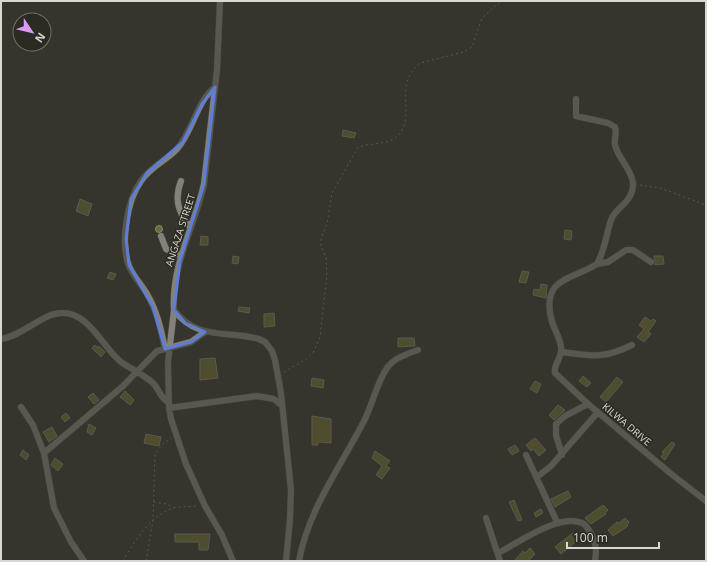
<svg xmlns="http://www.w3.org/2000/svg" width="707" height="562" viewBox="0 0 707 562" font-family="'Open Sans',sans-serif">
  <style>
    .building { fill: #6e6a30; stroke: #86867d }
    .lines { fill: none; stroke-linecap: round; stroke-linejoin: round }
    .street-casing { stroke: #51514a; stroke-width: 7 }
    .path { stroke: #81817a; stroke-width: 1; stroke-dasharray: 2 3; stroke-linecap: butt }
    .street { stroke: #83827a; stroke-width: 6 }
    .marked { fill: none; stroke: #5e7ed6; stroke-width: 3; stroke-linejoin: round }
    .labels { text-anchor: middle; stroke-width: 3; stroke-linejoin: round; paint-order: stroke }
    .street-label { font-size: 10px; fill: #d8d8d3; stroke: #2b2b23 }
  </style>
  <rect width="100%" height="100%" fill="#35352d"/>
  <path class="building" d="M343,130L356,133L354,138L342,136Z
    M80,199L92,204L88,216L76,211Z
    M155.5 229a3.5 3.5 0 1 1 7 0a3.5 3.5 0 1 1-7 0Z
    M565,230L572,231L571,240L564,239Z
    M201,236L208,237V245H200Z
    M233,256L239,257L238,264L232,263Z
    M654,256H663L664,264L655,265Z
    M522,271L529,272L526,283L519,282Z
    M110,272L116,274L113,280L107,278Z
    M541,284L547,285L546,298L533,295L534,289L540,290Z
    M239,307L250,308L249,313L238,311Z
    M274,313L275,326L264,327V314Z
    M645,317L651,321L653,319L656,321L648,332L651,334L644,342L637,337L644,329L639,325Z
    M398,338H414L415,346L398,347Z
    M95,345L98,348L99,346L105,352L101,357L92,348Z
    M215,358L218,378L200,380V359Z
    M583,376L591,383L587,387L579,381Z
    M617,377L623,382L606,402L600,397Z
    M312,378L324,380L323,388L311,386Z
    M535,381L541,384L537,393L530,389Z
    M125,391L134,400L130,405L120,397Z
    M93,393L99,400L94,404L88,397Z
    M558,405L565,410L554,420L549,415Z
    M66,413L70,418L65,422L61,417Z
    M312,416L331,419V443L318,442V445H312Z
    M89,424L96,428L92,435L87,432Z
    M52,427L57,436L49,442L43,432Z
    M146,434L161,437L159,446L144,443Z
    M535,438L546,450L539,456L533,449L531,451L526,445Z
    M672,442L675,444L665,460L661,457L664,453L662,452Z
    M515,445L519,451L512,455L508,449Z
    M23,450L29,455L26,460L20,455Z
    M375,451L390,461L386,466L390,468L382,479L376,475L382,466L372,458Z
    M55,458L63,464L58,471L51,465Z
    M568,491L571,497L555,507L551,499Z
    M514,500L522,520L518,521L509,502Z
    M603,505L608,510L605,513L606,514L591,524L585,518Z
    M541,509L543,513L536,517L534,513Z
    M625,518L629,522L627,525L628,526L613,536L608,530L617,522L619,523Z
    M573,533L578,540L561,554L555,547Z
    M175,534H210L208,550H199V542H175Z
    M530,548L535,554L528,561H514L523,551L525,553Z"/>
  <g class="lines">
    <defs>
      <path id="street" d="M220,1L217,70L204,184C195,226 171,265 174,310C197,341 227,330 259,339L265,342L272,351L275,360L281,393L291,490L290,519L286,561
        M576,99V116L608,123L615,127C617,133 614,139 615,145C619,162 641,177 630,196C625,206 615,209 611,220C606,235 605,250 597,264C572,280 542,277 551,318C553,328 560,337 561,347C563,357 553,364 555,373L588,404L670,473L706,501
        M181,181C174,199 178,213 191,228
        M161,236L166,249L181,256
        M597,264L608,262L626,250H633L651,262
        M174,310L168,362L169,408L171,419L186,464L205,506L222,535L233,561
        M1,339C23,336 42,313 62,313C89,312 103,348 121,362C131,369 145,375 154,384C160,391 159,396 169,403
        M165,349C161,329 157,311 147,294C141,284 133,276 129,266C120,243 127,200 141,181C152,165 166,161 177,149C193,131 196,102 215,87
        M562,352C593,356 604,359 632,345
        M21,407L33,425L44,453L54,508L71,542L84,561
        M169,408L257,396L274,399L281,405
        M44,453L123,386L157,351L191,342L205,332
        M526,455L557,522
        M562,455L556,435V424L565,416L588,404
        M537,477L551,466L598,412
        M486,518L500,561
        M498,553C518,543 559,513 582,523C586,524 588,529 590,532C596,542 597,549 595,561
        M299,561C308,510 341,466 364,421C373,404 376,384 387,368C394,358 407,354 418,350"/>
    </defs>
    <use href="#street" class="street-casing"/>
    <path class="path" d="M640,185L660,188L706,205
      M284,372L305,360L313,353L320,337L327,275L326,257L321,246V238L327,224L332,193L357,149C364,141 391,148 401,132C414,111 394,84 420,63L464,52L472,47L482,18L501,1
      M154,502L167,504L174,508
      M123,561C134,542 149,517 171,509C179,506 189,507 198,506
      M146,561L153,520L155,453L164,443L172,438"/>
    <use href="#street" class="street"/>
  </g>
  <path d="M0 0H707V562H0ZM215,87L204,184L180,261L174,310L185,323L205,332L191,342L165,349L153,307L129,265L126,238L131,199L147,173L183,142L202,104Z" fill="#35352d" fill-opacity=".55" fill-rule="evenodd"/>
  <path class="marked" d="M215,87L204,184L180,261L174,310L185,323L205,332L191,342L165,349L153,307L129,265L126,238L131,199L147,173L183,142L202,104Z"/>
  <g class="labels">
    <g class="street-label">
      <text transform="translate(180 230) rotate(-72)" y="4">ANGAZA STREET</text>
      <text transform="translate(627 424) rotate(40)" y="4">KILWA DRIVE</text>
    </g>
  </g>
  <rect width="707" height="562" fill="none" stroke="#d8d8d3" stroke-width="4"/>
  <g transform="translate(32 32) rotate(125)"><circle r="19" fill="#2b2b23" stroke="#707069"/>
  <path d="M0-3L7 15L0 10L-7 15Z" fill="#da9af6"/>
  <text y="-6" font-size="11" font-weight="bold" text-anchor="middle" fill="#d8d8d3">N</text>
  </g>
  <path d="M567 542v6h92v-6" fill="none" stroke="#d8d8d3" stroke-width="2"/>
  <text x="573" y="542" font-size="12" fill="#d8d8d3" stroke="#2b2b23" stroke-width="3" paint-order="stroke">100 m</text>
</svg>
